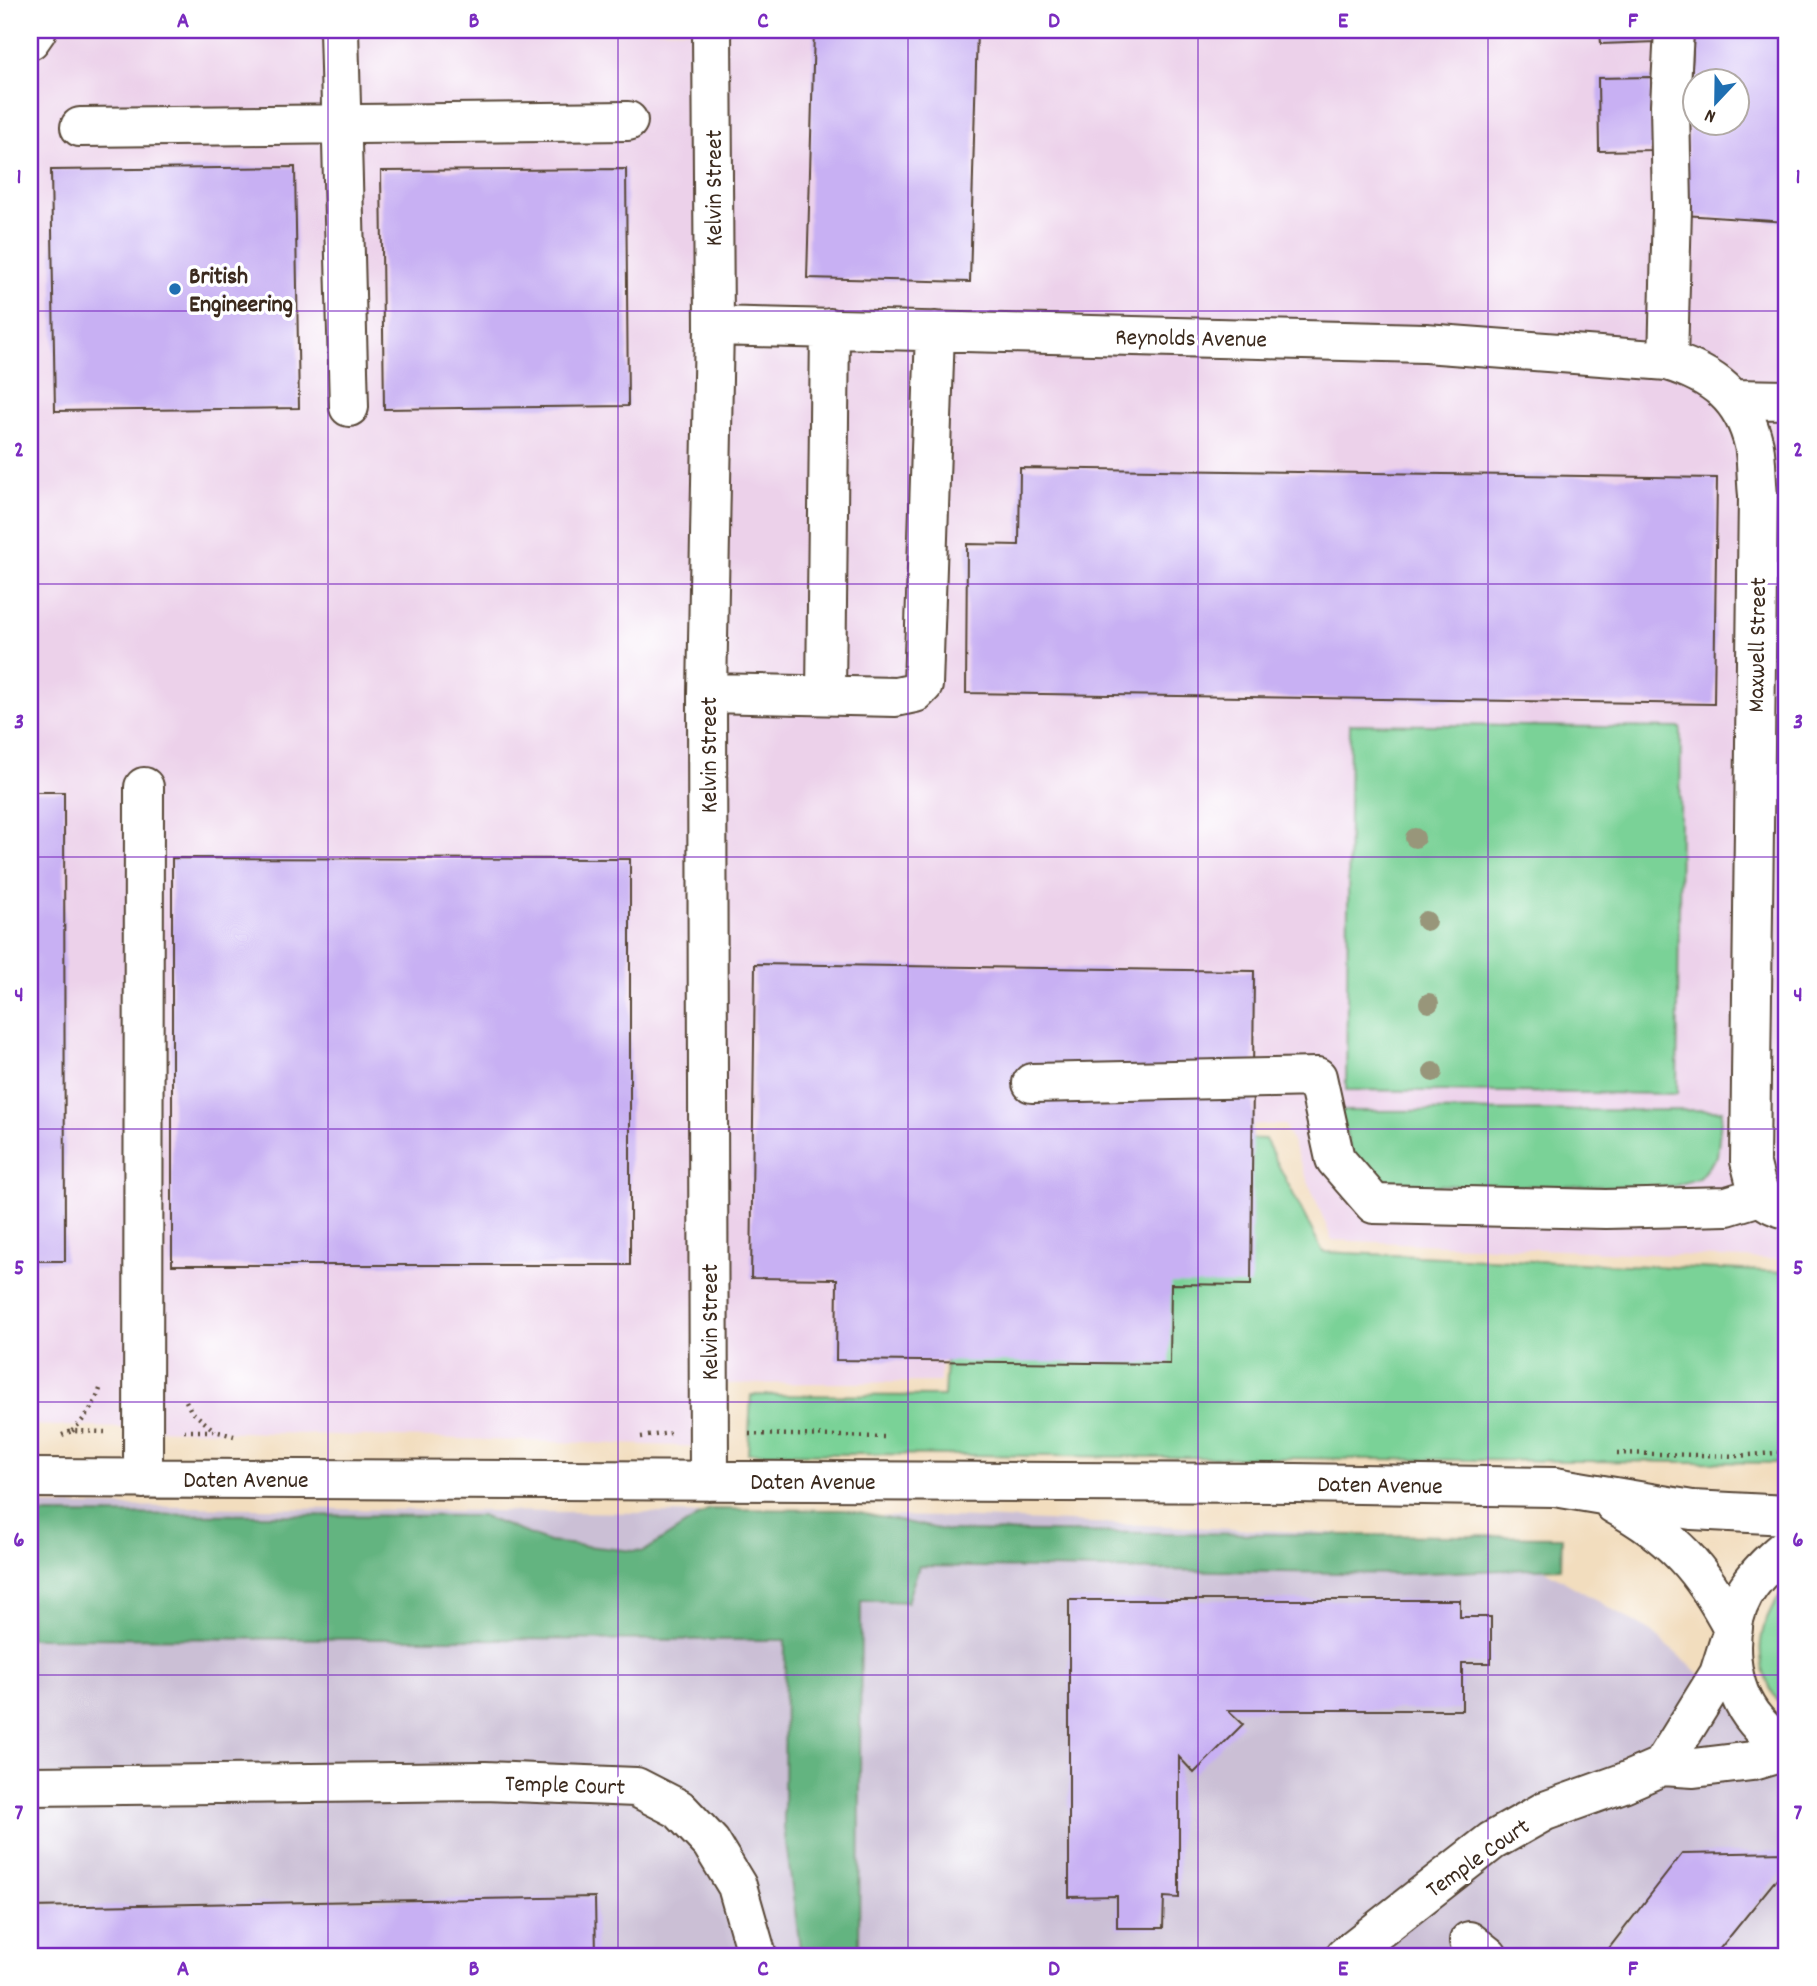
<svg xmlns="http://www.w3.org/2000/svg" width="1817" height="1986" viewBox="0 0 1817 1986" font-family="Dekko,sans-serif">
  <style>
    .built { fill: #ecd1ea; fill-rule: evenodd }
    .industrial { fill: #cbbfd5 }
    .green { fill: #7ad297; stroke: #5a7e5a; stroke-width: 2 }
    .forest { fill: #63b480; stroke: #4f6f4f; stroke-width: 2 }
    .building { fill: #c8b0f3; fill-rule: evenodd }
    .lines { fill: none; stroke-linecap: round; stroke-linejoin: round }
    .minor-casing { stroke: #564536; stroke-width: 42 }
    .path { stroke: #564536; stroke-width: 4.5; stroke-dasharray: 2 5; stroke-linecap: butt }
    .minor { stroke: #fff; stroke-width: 38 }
    .tree { fill: #98967a }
    .grid { fill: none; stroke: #7b2cbf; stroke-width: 2; stroke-opacity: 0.55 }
    .poi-dot { fill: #1f6fb2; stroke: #fff; stroke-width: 2.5 }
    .labels { text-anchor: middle; stroke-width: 7; stroke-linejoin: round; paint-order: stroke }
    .street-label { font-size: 24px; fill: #3b2a1e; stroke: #fff }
    .poi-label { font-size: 24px; font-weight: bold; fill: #3b2a1e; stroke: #fff; text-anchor: start }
    .neatline { fill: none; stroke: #7b2cbf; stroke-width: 2.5 }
    .grid-label { font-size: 23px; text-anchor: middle; font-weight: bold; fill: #7b2cbf }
  </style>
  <rect width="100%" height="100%" fill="#fff"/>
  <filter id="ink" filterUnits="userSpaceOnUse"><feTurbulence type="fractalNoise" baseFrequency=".0143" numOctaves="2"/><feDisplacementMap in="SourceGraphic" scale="14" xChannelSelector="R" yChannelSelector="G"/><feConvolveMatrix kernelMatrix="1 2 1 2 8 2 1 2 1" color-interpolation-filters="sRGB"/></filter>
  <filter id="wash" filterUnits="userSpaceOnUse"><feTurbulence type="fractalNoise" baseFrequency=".00686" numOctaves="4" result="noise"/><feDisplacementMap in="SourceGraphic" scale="28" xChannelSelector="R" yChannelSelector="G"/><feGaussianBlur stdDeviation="1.57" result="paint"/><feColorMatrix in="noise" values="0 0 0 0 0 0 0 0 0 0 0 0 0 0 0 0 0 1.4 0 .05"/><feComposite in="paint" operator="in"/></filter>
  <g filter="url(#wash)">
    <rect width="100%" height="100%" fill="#f2ddbe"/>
    <path class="built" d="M30,30H1787V1260L1332,1240L1285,1125L951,1123L940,1382L711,1384L709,1447L30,1425ZM1694,80H1736V122H1694Z"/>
    <path class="industrial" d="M30,1505L952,1517L1334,1533L1517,1554L1653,1633L1787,1750V1956H30Z"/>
    <path class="green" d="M1350,724L1681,728L1677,1094L1346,1090Z
      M1722,1110L1717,1156L1699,1178L1672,1187L1400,1185L1368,1173L1350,1149L1340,1111Z
      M959,1132L1265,1139L1323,1252L1787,1272V1463L748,1453L751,1395L944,1396Z
      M1787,1586V1714C1752,1671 1751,1629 1787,1586Z"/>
    <path class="forest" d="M710,1509L845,1510L949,1531L1562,1537L1561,1568L1399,1574L919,1566L907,1602L861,1600L859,1955L933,1956H801L784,1827L785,1640L30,1638V1514L481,1516L549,1542L643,1552Z"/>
    <g id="blocks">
      <path class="building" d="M814,30H977L970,282L807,278Z
        M1600,30H1657V42L1601,44Z
        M1694,30H1787V222L1684,215ZM1694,80H1736V122H1694Z
        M1651,77L1652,150L1599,151L1598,78Z
        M295,167L299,408L55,411L51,170Z
        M626,169L628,406L384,409L381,171Z
        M1020,468L1717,478L1714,704L966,693L967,544L1019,545Z
        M30,792H64L65,1261H30Z
        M172,858L630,859V1265H172Z
        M755,964L1254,971L1251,1285L1171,1284L1170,1364L836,1360L837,1279L751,1278Z
        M1069,1600H1460V1617H1491V1663H1462V1710H1228L1243,1724L1194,1773L1179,1757V1898L1164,1897L1163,1928H1117V1896L1069,1897Z
        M1787,1852V1866L1714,1956H1603L1682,1854Z
        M595,1897L596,1956H30V1907Z"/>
    </g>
  </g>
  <g filter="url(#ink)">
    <use href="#blocks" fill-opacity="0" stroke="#564536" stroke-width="2"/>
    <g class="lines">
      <defs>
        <path id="minor" d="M339,30L349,407
          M30,40L37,30
          M80,127L628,121
          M714,326L1425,343L1668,361C1713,375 1743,397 1754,445C1757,461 1756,479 1758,495L1750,1161C1758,1189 1756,1202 1787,1209
          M1668,361L1672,207L1670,105L1674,30
          M1734,399L1787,400
          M707,693L896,697L915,693L923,685L935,331
          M826,695L830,328
          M1032,1083L1317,1077L1335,1159L1374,1204L1606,1209L1727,1206L1760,1196
          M30,1478L1296,1483L1555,1487L1692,1510L1787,1515
          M143,1479L144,787
          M709,1481L707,693L714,326L712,30
          M1614,1504C1673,1536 1702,1569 1733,1628
          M1787,1547C1770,1561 1755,1575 1744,1594C1723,1631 1728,1689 1756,1721C1765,1732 1777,1742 1787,1751
          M1662,1766L1719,1674L1730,1639
          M30,1786L485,1781L636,1787L679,1809L711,1843L737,1886L757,1956
          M1469,1941L1488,1956
          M1345,1956L1492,1841L1545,1811L1623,1783L1662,1766L1694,1768L1752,1761L1786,1751"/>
      </defs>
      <use href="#minor" class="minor-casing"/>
      <path class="path" d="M186,1401L191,1411L215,1431
        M72,1431C85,1419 94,1406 100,1389
        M184,1431H215L234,1436
        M749,1434L884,1437
        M62,1435L72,1431L105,1432
        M641,1437L670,1433
        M1617,1453L1737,1456L1787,1452"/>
      <use href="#minor" class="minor"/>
    </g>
    <g class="tree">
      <circle cx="1415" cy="838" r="10"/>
      <circle cx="1426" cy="921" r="10"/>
      <circle cx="1429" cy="1003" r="10"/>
      <circle cx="1433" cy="1072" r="10"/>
    </g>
  </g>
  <path class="grid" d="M328,30V1956M618,30V1956M908,30V1956M1198,30V1956M1488,30V1956M30,311H1787M30,584H1787M30,857H1787M30,1129H1787M30,1402H1787M30,1675H1787"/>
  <circle class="poi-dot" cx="175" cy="289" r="7"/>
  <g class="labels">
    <g class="street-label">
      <text transform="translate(713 188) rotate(-90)" y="8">Kelvin Street</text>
      <text transform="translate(1191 337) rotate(1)" y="8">Reynolds Avenue</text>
      <text transform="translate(1756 645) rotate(-89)" y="8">Maxwell Street</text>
      <text transform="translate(708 755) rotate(-90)" y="8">Kelvin Street</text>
      <text transform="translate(709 1322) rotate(-90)" y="8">Kelvin Street</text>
      <text x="246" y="1487">Daten Avenue</text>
      <text x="813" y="1489">Daten Avenue</text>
      <text transform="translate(1380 1484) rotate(1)" y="8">Daten Avenue</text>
      <text transform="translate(565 1784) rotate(2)" y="8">Temple Court</text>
      <text transform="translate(1477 1857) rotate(-35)" y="8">Temple Court</text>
    </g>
    <g class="poi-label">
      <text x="189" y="283">British<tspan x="189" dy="28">Engineering</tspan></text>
    </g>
  </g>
  <rect width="1817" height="1986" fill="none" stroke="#fff" stroke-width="77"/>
  <g transform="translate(1716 102) rotate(202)"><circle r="33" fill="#ffffff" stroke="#b1aaa5" stroke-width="2"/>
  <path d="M0-5L12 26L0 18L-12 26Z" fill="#1f6fb2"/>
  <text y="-10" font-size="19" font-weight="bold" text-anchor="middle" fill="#3b2a1e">N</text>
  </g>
  <rect x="38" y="38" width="1740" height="1910" class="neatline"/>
  <g class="grid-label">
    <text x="183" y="27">A</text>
    <text x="474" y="27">B</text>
    <text x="763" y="27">C</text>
    <text x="1054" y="27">D</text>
    <text x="1343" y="27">E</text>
    <text x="1633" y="27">F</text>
    <text x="19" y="183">1</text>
    <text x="1798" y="183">1</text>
    <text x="19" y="456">2</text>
    <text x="1798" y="456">2</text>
    <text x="19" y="728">3</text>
    <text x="1798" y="728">3</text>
    <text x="19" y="1001">4</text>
    <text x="1798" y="1001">4</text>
    <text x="19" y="1274">5</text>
    <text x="1798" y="1274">5</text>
    <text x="19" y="1546">6</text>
    <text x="1798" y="1546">6</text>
    <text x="19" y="1819">7</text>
    <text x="1798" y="1819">7</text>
    <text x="183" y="1975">A</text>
    <text x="474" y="1975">B</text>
    <text x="763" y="1975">C</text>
    <text x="1054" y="1975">D</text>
    <text x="1343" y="1975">E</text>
    <text x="1633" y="1975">F</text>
  </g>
</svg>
